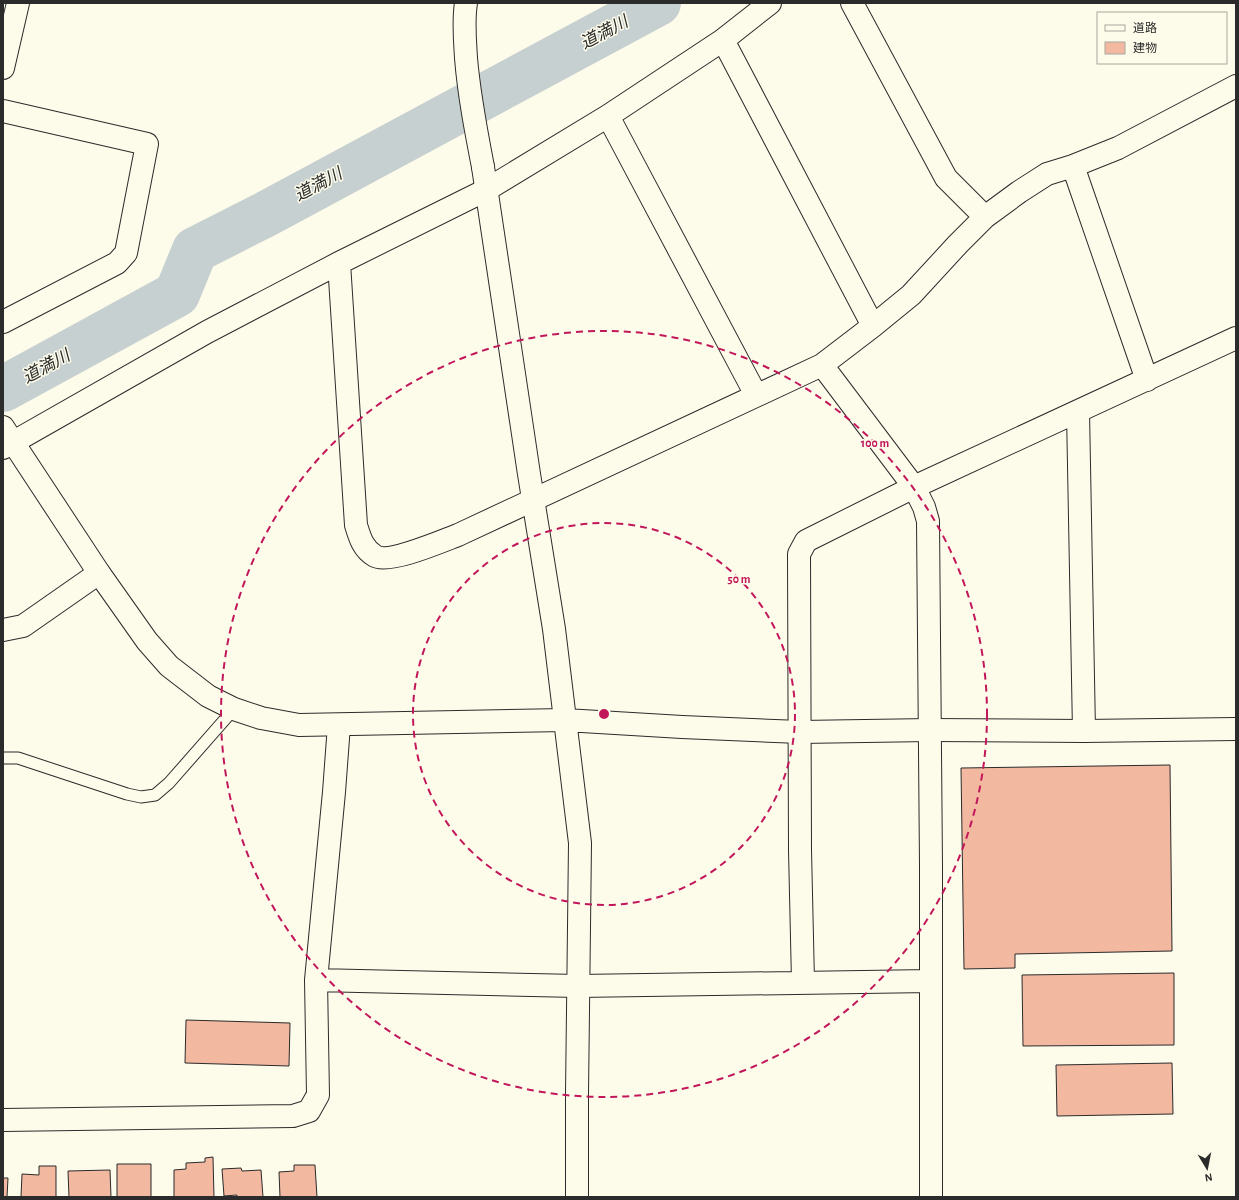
<svg xmlns="http://www.w3.org/2000/svg" width="1239" height="1200" viewBox="0 0 1239 1200" font-family="'Alegreya Sans','Noto Sans JP',sans-serif">
  <style>
    .lines { fill: none; stroke-linecap: round; stroke-linejoin: round }
    .river { stroke: #c7d0d0; stroke-width: 46 }
    .building { fill: #f2b8a0; stroke: #2b2b2b }
    .service-casing { stroke: #2b2b2b; stroke-width: 13 }
    .minor-casing { stroke: #2b2b2b; stroke-width: 24 }
    .tertiary-casing { stroke: #2b2b2b; stroke-width: 24 }
    .service { stroke: #fdfbea; stroke-width: 11 }
    .minor { stroke: #fdfbea; stroke-width: 22 }
    .tertiary { stroke: #fdfbea; stroke-width: 22 }
    .ring { fill: none; stroke: #c2185b; stroke-width: 2; stroke-dasharray: 7 5 }
    .labels { text-anchor: middle; stroke-width: 3; stroke-linejoin: round; paint-order: stroke }
    .water-label { font-size: 17px; font-style: italic; fill: #2b2b2b; stroke: #fdfbea }
    .centre { fill: #c2185b; stroke: #fdfbea; stroke-width: 2 }
    .ring-label { font-size: 12px; text-anchor: middle; font-weight: bold; fill: #c2185b; stroke: #fdfbea; stroke-width: 3; stroke-linejoin: round; paint-order: stroke }
  </style>
  <rect width="100%" height="100%" fill="#fdfbea"/>
  <g class="lines">
    <path class="river" d="M3,389L177,294L195,250L266,214L658,3"/>
  </g>
  <path class="building" d="M1170,765L1172,951L1015,954V968L964,969L961,768Z
    M1174,973V1045L1023,1046L1022,975Z
    M186,1020L290,1023L289,1066L185,1063Z
    M1172,1063L1173,1114L1057,1116L1056,1065Z
    M213,1157L214,1197H174V1170L186,1169V1163L205,1162V1158Z
    M117,1164H151V1197H117Z
    M294,1165H315L317,1197H280L279,1172L294,1171Z
    M39,1166H56V1197H21L22,1174L39,1175Z
    M241,1168L242,1171L261,1170L263,1197H237V1195L224,1196L222,1169Z
    M110,1170L111,1197H69L68,1171Z
    M3,1178H8L7,1197H3Z"/>
  <g class="lines">
    <defs>
      <path id="service" d="M3,758H18L127,794L141,797L155,795L169,783L234,709"/>
      <path id="minor" d="M466,3C463,21 465,40 466,58C469,95 476,131 483,167
        M852,3L946,178L985,217
        M723,40L873,326
        M3,68L18,3
        M3,111L147,144L126,253L117,263L3,322
        M608,116L756,395
        M1073,166L1147,380
        M339,263L356,525C360,538 363,549 375,556C389,564 442,541 458,535L822,365L873,326L911,295L958,244L985,217L1019,192L1047,174L1073,166L1118,148L1236,86
        M822,365L914,487L924,507L928,521L931,866V1197
        M1078,412L1084,731
        M3,448L207,332L339,263L486,190L608,116L723,40L770,3
        M3,630L23,626L99,573
        M316,980L578,986L930,981
        M803,982L800,850L799,554L806,541L914,487L1236,338
        M3,1120L293,1116L309,1111L318,1095L316,980L334,792L339,725"/>
      <path id="tertiary" d="M483,167L529,474L554,629L580,843L577,1094V1197
        M3,427L99,573L147,641L169,666L208,696L234,709L261,718L299,725L565,720L682,727L800,732L930,730L1084,731L1236,729"/>
    </defs>
    <use href="#service" class="service-casing"/>
    <use href="#minor" class="minor-casing"/>
    <use href="#tertiary" class="tertiary-casing"/>
    <use href="#service" class="service"/>
    <use href="#minor" class="minor"/>
    <use href="#tertiary" class="tertiary"/>
  </g>
  <g class="ring">
    <circle cx="604" cy="714" r="191"/>
    <circle cx="604" cy="714" r="383"/>
  </g>
  <g class="labels">
    <g class="water-label">
      <text transform="translate(604 32) rotate(-28)" y="6">道満川</text>
      <text transform="translate(318 184) rotate(-28)" y="6">道満川</text>
      <text transform="translate(46 366) rotate(-29)" y="6">道満川</text>
    </g>
  </g>
  <circle cx="604" cy="714" r="6" class="centre"/>
  <g class="ring-label">
    <text x="875" y="447">100 m</text>
    <text x="739" y="583">50 m</text>
  </g>
  <rect width="1239" height="1200" fill="none" stroke="#2b2b2b" stroke-width="8"/>
  <rect x="1097" y="12" width="130" height="52" fill="#fdfbea" stroke="#a9a89e"/>
  <rect x="1105" y="25" width="20" height="6" fill="#fdfbea" stroke="#a9a89e"/>
  <text x="1133" y="32" font-size="12" fill="#2b2b2b">道路</text>
  <rect x="1105" y="42" width="20" height="12" fill="#f2b8a0" stroke="#a9a89e"/>
  <text x="1133" y="52" font-size="12" fill="#2b2b2b">建物</text>
  <g transform="translate(1207 1168) rotate(170)" stroke="#fdfbea" stroke-width="3" paint-order="stroke">
  <path d="M0-3L7 15L0 10L-7 15Z" fill="#2b2b2b"/>
  <text y="-6" font-size="11" font-weight="bold" text-anchor="middle" fill="#2b2b2b">N</text>
  </g>
</svg>
